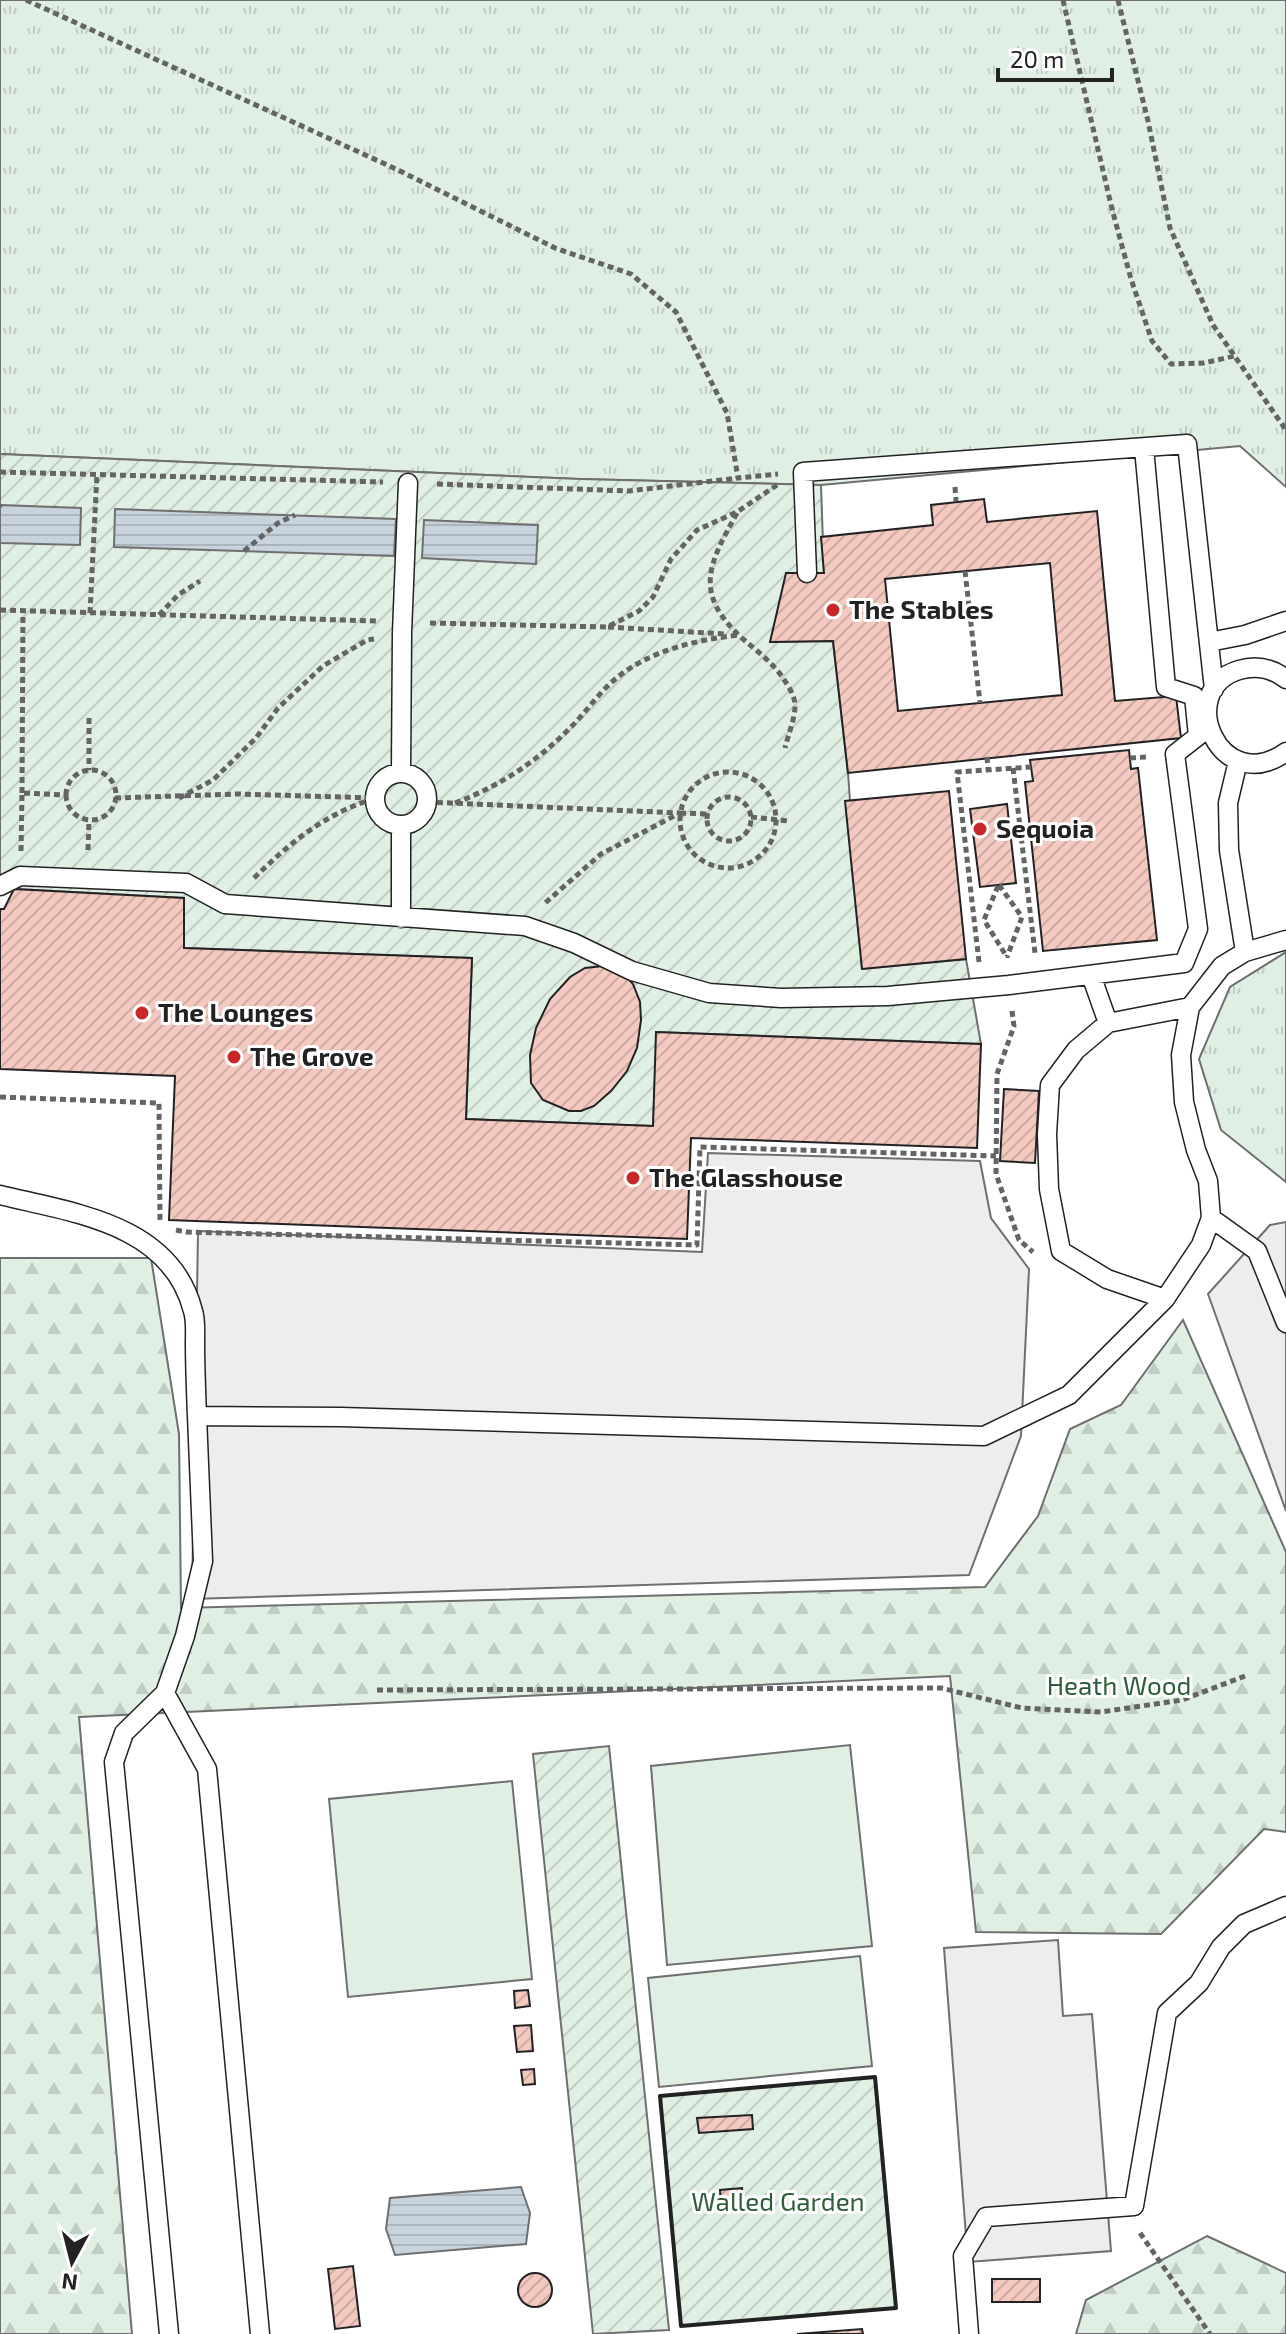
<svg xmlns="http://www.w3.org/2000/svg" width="1286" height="2334" viewBox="0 0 1286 2334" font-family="'Exo 2',sans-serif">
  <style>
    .grass { fill: url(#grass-tufts); stroke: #6f6f6f; stroke-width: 2 }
    .forest { fill: url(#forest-firs); stroke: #6f6f6f; stroke-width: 2 }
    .garden { fill: url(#garden-furrows); stroke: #6f6f6f; stroke-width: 2 }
    .pitch { fill: #e0efe3; stroke: #6f6f6f; stroke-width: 2 }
    .parking { fill: #ededed; stroke: #6f6f6f; stroke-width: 2 }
    .water { fill: url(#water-rules); stroke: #6f6f6f; stroke-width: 2 }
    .building { fill: url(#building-hatch); stroke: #222; stroke-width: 2; fill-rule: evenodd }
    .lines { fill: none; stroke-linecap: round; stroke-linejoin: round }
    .service-casing { stroke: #222; stroke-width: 21 }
    .path { stroke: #646464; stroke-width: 5; stroke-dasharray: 6 4; stroke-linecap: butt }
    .service { stroke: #fff; stroke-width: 18 }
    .wall { stroke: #222; stroke-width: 4 }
    .poi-dot { fill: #c62828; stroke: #fff; stroke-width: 3 }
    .labels { text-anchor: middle; stroke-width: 6; stroke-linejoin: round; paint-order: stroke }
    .poi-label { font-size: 26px; font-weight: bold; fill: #222; stroke: #fff; text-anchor: start }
    .park-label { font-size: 26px; fill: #2f5e38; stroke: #fff }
  </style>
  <defs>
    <pattern id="grass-tufts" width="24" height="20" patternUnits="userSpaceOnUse" patternTransform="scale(2)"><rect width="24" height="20" fill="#e0efe3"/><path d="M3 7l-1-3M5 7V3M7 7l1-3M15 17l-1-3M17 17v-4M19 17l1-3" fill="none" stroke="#c0cdc2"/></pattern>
    <pattern id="forest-firs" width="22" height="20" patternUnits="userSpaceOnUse" patternTransform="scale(2)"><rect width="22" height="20" fill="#e0efe3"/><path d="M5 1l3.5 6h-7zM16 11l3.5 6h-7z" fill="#c0cdc2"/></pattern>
    <pattern id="garden-furrows" width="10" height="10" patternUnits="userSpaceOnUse" patternTransform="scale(2)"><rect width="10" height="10" fill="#e0efe3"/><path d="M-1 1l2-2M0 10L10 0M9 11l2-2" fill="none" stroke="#c0cdc2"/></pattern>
    <pattern id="water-rules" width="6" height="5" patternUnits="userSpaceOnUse" patternTransform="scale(2)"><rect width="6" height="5" fill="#c7d3dd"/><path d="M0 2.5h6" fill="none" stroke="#abb5bd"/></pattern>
    <pattern id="building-hatch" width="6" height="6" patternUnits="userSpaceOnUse" patternTransform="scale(2)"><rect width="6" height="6" fill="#f3c9c0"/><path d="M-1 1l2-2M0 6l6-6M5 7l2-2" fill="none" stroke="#d0aca5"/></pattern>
  </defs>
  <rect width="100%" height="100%" fill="#fff"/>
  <path class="grass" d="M0,0H1286V487L1240,446L821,485L580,479L0,454Z
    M1286,952V1182L1221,1130L1199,1059L1230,987Z"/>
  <path class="forest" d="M0,1258H151L179,1434L181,1608L985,1587L1038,1516L1070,1429L1121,1405L1183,1320L1286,1552V1832L1264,1829L1161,1934L976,1932L950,1676L79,1717L132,2334H0Z
    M1207,2236L1286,2273V2334H1076L1086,2300Z"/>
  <path class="garden" d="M0,454L580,479L821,485L824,573L771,642L833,641L848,773L862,969L966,959L981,1044L657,1032L653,1126L466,1119L472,958L184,948L183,898L14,889L0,879Z
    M609,1746L669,2330L593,2334L533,1754Z
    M875,2077L896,2308L681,2326L660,2096Z"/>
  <path class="pitch" d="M850,1745L872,1946L667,1965L651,1766Z
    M512,1781L532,1979L348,1997L329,1799Z
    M860,1956L872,2066L659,2087L648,1978Z"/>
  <path class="parking" d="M708,1153L980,1161L991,1218L1029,1269L1021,1436L969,1575L192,1599L198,1231L702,1252Z
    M1286,1222V1511L1208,1294L1270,1225Z
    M1058,1940L1063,2016L1092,2014L1111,2251L968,2262L944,1948Z"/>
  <path class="water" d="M0,505L81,508L80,545L0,543Z
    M115,509L396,519L394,556L114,547Z
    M424,520L538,525L536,564L422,558Z
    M521,2187L530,2213L526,2244L395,2255L386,2229L390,2198Z"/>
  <path class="building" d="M984,499L987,522L1097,511L1115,701L1176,696L1181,738L848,773L833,641L770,642L786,573H824L821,537L933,525L931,505ZM1050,563L1062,695L898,711L885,579Z
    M1129,750L1131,769L1138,768L1157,940L1043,951L1025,782L1033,781L1030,760Z
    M949,791L966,959L862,969L845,801Z
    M1007,804L1016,883L980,887L970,809Z
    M14,889L184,898V948L472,958L466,1119L653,1126L656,1032L981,1044L977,1148L691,1138L687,1239L169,1220L175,1076L0,1069V909H4Z
    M603,966L622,972L633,984L640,1002L641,1020L637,1048L627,1071L611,1091L594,1106L581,1111H569L543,1100L531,1083L530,1055L536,1028L550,999L570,977L585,968Z
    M1004,1089L1039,1091L1035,1163L1000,1161Z
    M528,1990L530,2006L515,2008L514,1991Z
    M531,2025L533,2051L517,2052L514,2026Z
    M534,2069L535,2084L523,2085L521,2070Z
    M752,2115L753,2129L699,2133L697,2118Z
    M742,2188L743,2203L721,2205L720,2190Z
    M353,2266L360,2326L335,2329L328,2269Z
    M518 2290a17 17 0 1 1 34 0a17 17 0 1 1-34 0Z
    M992,2279H1040V2302H992Z
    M862,2329L863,2334H797Z"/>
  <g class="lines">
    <defs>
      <path id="service" d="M807,573L803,472L1187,444L1214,689
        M1209,642L1245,635L1286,621
        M1286,679C1272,668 1256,665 1239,670C1173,690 1220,799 1286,752
        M1238,761L1228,803L1229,850L1245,952
        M401,772L402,633L408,483
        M375 799a26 26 0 1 1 52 0a26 26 0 1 1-52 0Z
        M401,825V918
        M0,886L20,876L186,883L225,904L525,926L574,943L632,971L709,993L781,998L888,996L1009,985L1184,963L1198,929L1175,754L1198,736L1194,696L1166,687L1144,448
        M1091,975L1108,1023
        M0,1195C74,1213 171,1224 193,1311C196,1320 195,1332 195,1342C195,1366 196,1391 197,1416L341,1417L984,1436L1069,1395L1165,1299L1201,1245L1211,1218L1208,1181L1196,1150L1184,1102L1181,1055L1190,1007L1222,966L1245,952L1286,940
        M1211,1218L1257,1251L1286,1323
        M1165,1299L1107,1279L1061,1251L1049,1189L1047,1134L1050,1085L1076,1050L1108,1023L1190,1007
        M165,1693L207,1769L260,2334
        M169,2334L114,1762L124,1733L165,1693L185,1636L203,1561L197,1416
        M969,2334L963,2256L986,2217L1134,2206L1167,2013L1199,1983L1221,1947L1244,1924L1286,1906"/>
    </defs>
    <use href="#service" class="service-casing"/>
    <path class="path" d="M26,0L396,169L555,248L631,274L676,312L727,413L738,478L778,474
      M1063,0L1112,209L1131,279L1152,341L1171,364L1204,363L1234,356
      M1118,0L1148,121L1170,228L1213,325L1286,430
      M0,472L383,482
      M437,484L629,491L738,478
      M955,487L956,501
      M0,506L1,505
      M737,513C709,564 692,593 743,639C757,651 772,662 783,678C788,686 795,695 795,706C795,719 788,735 785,748
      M244,551L278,523L295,515
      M965,571L980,703
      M0,610L376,621
      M90,613L97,474
      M159,615L178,595L200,581
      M430,623L607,627L639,611L653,597L671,559L697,530L737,512L777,485
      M608,627L725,634
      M89,718V770
      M987,757L988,769
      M1130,758L1146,757
      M1013,768L1035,953
      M66 795a25 25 0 1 1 50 0a25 25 0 1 1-50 0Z
      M680 820a48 48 0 1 1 96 0a48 48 0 1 1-96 0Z
      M22,793L23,611
      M707 819a22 22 0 1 1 44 0a22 22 0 1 1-44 0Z
      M115,798L238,794L375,798
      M179,798L213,780L256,738L278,708L323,666L367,640L374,639
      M427,802L680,813L601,854L544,904
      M455,803C500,786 538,761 572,726C586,712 598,694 613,681C647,651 695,640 739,635
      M680,813L708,814
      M751,817L789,821
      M88,850L89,820
      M21,851L22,793L66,795
      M254,878C289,844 323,815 370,800
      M999,885L1022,917L1007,957
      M998,886L984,920L1007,957
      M979,962L957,772L1031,767
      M1012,1011L1014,1026L997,1074L996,1174L1019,1240L1033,1252
      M0,1097L159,1103L160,1221
      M176,1230L186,1232L697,1245L700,1147L996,1156
      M377,1690L941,1688L1022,1708L1101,1712L1182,1700L1245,1676
      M1140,2233L1210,2334"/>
    <use href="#service" class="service"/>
    <path class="wall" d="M875,2077L896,2308L681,2326L660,2096Z"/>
  </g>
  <g class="poi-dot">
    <circle cx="833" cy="610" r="8"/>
    <circle cx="980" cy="829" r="8"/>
    <circle cx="142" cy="1013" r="8"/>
    <circle cx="234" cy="1057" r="8"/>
    <circle cx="633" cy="1178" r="8"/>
  </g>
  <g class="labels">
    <g class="poi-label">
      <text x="849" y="619">The Stables</text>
      <text x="996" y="838">Sequoia</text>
      <text x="158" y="1022">The Lounges</text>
      <text x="250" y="1066">The Grove</text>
      <text x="649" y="1187">The Glasshouse</text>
    </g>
    <g class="park-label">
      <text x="1119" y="1695">Heath Wood</text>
      <text x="778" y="2211">Walled Garden</text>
    </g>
  </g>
  <g transform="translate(72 2262) rotate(187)" stroke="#ffffff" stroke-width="6" paint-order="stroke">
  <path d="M0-6L14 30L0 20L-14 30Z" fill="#222222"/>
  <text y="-12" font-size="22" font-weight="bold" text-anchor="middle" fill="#222222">N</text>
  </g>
  <path d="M998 68v12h114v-12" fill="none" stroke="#222222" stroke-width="4"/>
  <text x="1010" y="68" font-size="24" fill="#222222" stroke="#ffffff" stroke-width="6" paint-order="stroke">20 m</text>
</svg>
